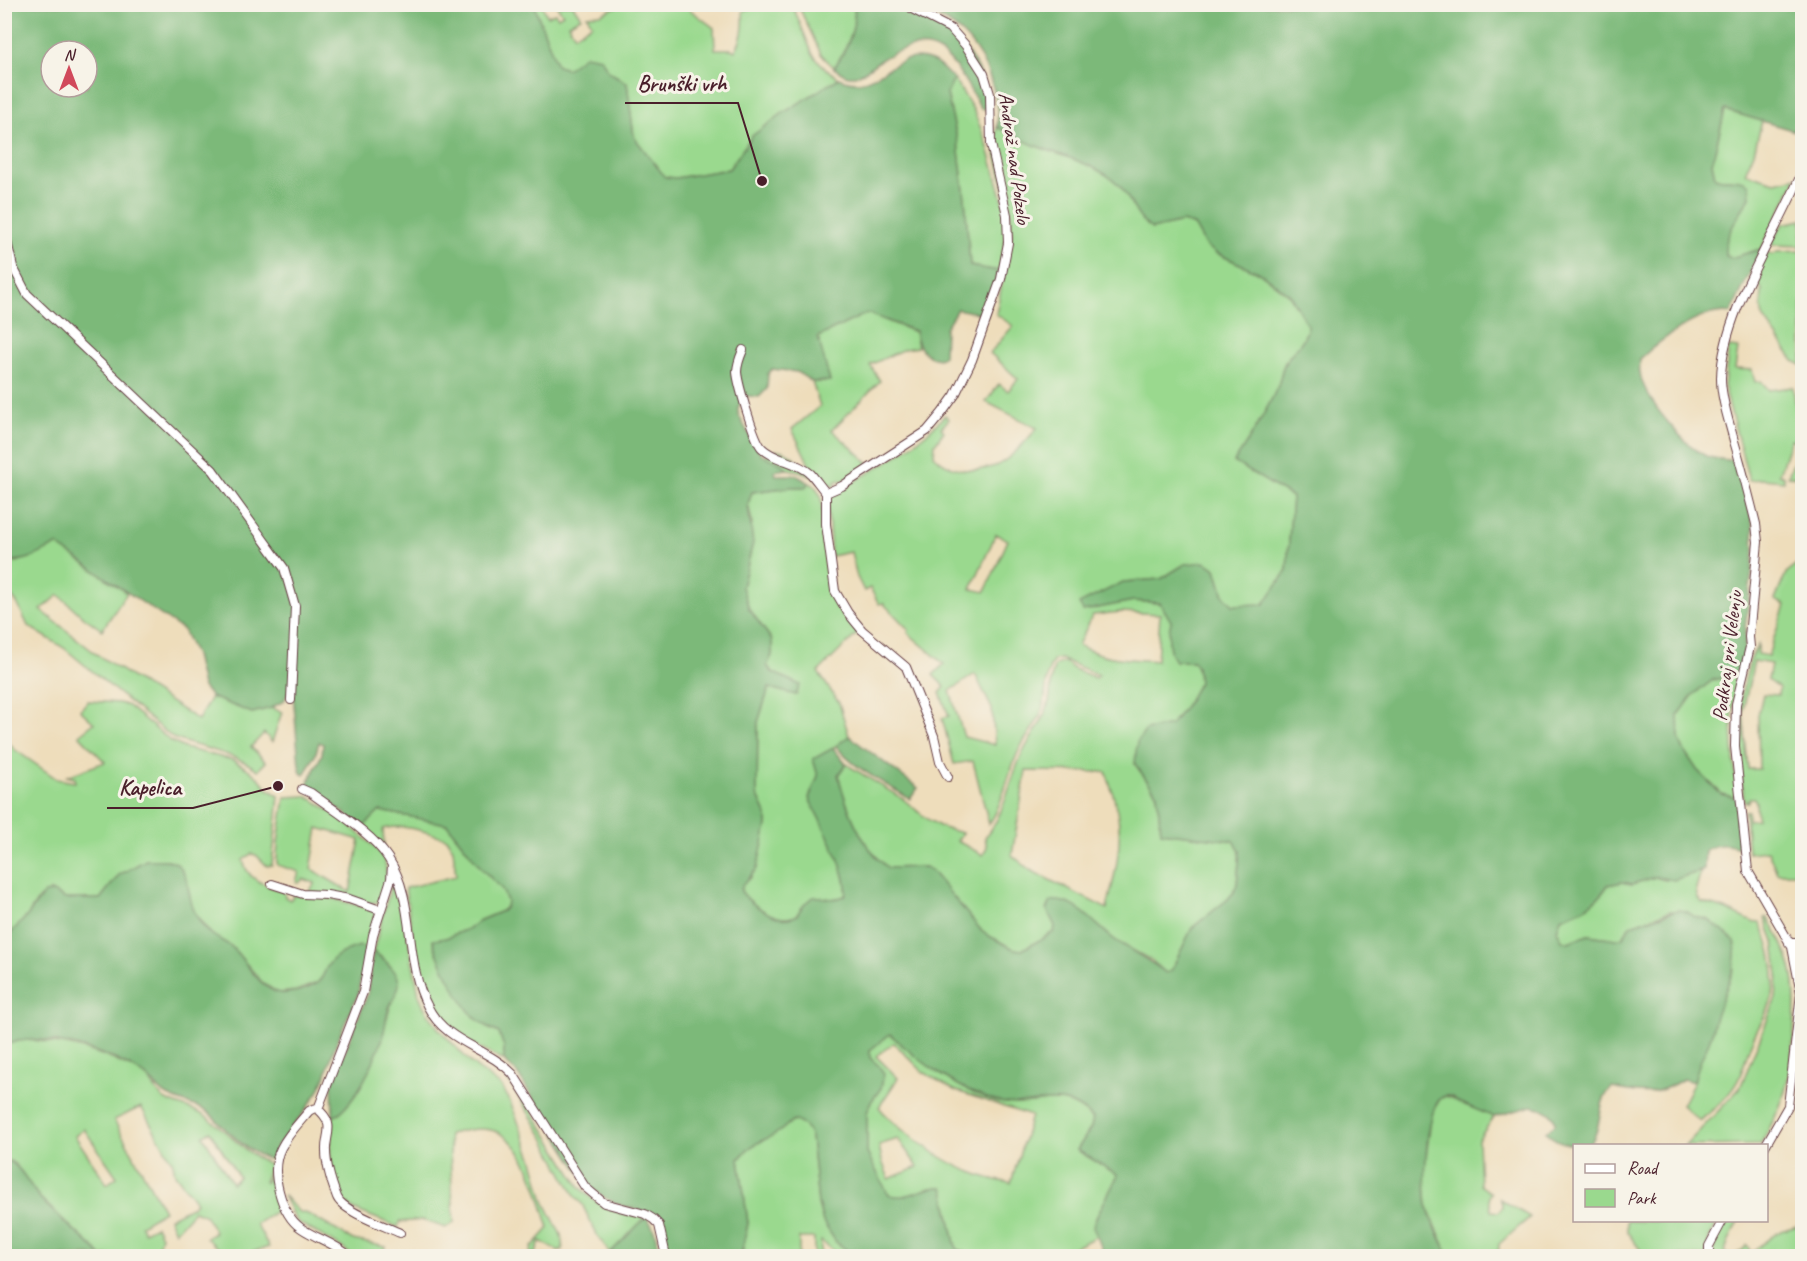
<svg xmlns="http://www.w3.org/2000/svg" width="1807" height="1261" viewBox="0 0 1807 1261" font-family="Caveat,sans-serif">
  <style>
    .green { fill: #9ad98e; stroke: #727c5c; stroke-width: 1.5; fill-rule: evenodd }
    .forest { fill: #7bb979; stroke: #626c52; stroke-width: 1.5; fill-rule: evenodd }
    .lines { fill: none; stroke-linecap: round; stroke-linejoin: round }
    .minor-casing { stroke: #633c41; stroke-width: 10 }
    .minor { stroke: #fff; stroke-width: 8 }
    .labels { text-anchor: middle; stroke-width: 6; stroke-linejoin: round; paint-order: stroke }
    .street-label { font-size: 21px; fill: #4a1f2b; stroke: #f7f3e8 }
    .leader { fill: none; stroke: #4a1f2b; stroke-width: 2 }
    .callout-dot { fill: #4a1f2b; stroke: #f7f3e8; stroke-width: 2 }
    .callout-label { font-size: 22px; text-anchor: middle; font-weight: bold; fill: #4a1f2b; stroke: #f7f3e8; stroke-width: 6; stroke-linejoin: round; paint-order: stroke }
  </style>
  <rect width="100%" height="100%" fill="#f7f3e8"/>
  <filter id="ink" filterUnits="userSpaceOnUse"><feTurbulence type="fractalNoise" baseFrequency=".0167" numOctaves="2"/><feDisplacementMap in="SourceGraphic" scale="12" xChannelSelector="R" yChannelSelector="G"/><feConvolveMatrix kernelMatrix="1 2 1 2 8 2 1 2 1" color-interpolation-filters="sRGB"/></filter>
  <filter id="wash" filterUnits="userSpaceOnUse"><feTurbulence type="fractalNoise" baseFrequency=".008" numOctaves="4" result="noise"/><feDisplacementMap in="SourceGraphic" scale="24" xChannelSelector="R" yChannelSelector="G"/><feGaussianBlur stdDeviation="1.35" result="paint"/><feColorMatrix in="noise" values="0 0 0 0 0 0 0 0 0 0 0 0 0 0 0 0 0 1.4 0 .05"/><feComposite in="paint" operator="in"/></filter>
  <g filter="url(#wash)">
    <rect width="100%" height="100%" fill="#edb"/>
    <path class="green" d="M534,5H542L547,16L555,13L558,17L563,14L556,5H573L581,17L568,24L575,35L592,24L587,15L601,14L620,5H690L689,9L714,28L715,49H731L735,51C743,38 744,26 743,11L763,5H790L794,9L813,55L826,69L839,78L783,113L752,136L729,169L676,178L664,177L634,137L627,83L586,56L567,69L557,66Z
      M798,5H854C857,28 847,48 834,68L821,54Z
      M954,79L973,109L987,144L1005,207L1007,231L999,271L970,266L965,199L958,143L947,94Z
      M1725,110L1762,121L1754,152L1745,173L1775,182L1797,177L1761,249L1731,258L1726,256C1719,242 1742,210 1750,197L1731,179L1722,180L1715,177L1712,163Z
      M997,127C1011,133 1024,142 1039,147C1065,157 1099,164 1119,185C1131,198 1136,220 1152,229L1182,222L1194,225L1206,246L1216,253L1260,273L1290,296L1308,326C1305,343 1294,348 1286,361C1281,368 1281,380 1277,388C1265,415 1250,438 1234,462L1292,497L1287,570L1264,605H1233L1224,596L1216,569L1185,564L1161,579L1123,582L1083,611L1133,601L1160,603L1171,620L1175,661H1193L1197,667L1199,682L1186,705L1171,725L1146,731L1135,764L1157,794L1161,832L1234,840L1240,850L1237,884L1234,892L1228,899L1192,928L1171,971L1166,973L1151,960L1116,941L1094,922L1047,910L1055,926L1054,932L1022,950L1014,949L991,937L980,929L931,870L925,867L888,868C860,845 847,809 838,775L846,764L903,799L927,819L943,828L962,833L957,841L983,855L987,847L985,837C1003,819 1010,780 1021,756C1029,739 1042,725 1048,706C1052,693 1049,678 1055,665L1065,662L1074,669L1096,678L1099,675L1061,659L1054,660C1043,675 1048,693 1042,710C1037,725 1026,736 1019,750C1009,770 1001,809 989,824L973,761L954,764L942,718L949,716L940,693L945,687L933,675L944,664L908,633L909,630L883,603L879,604L870,588L864,591L857,577L851,552L831,556L827,497C868,473 913,451 945,415L949,419L941,428L944,431L935,444L934,455C949,472 974,473 995,466C1009,461 1028,439 1037,428L986,402L999,384L1008,391L1018,379L990,353L1013,326L996,314L1012,233L1010,210L995,150ZM996,534L1008,540L985,592L971,589ZM1121,612L1160,614L1157,661C1125,659 1107,660 1078,645L1093,615ZM975,674L992,709L995,745L964,737L950,691ZM1026,771L1106,772C1112,789 1118,808 1119,826C1121,853 1113,882 1107,909L1030,870L1012,855Z
      M1802,220V246L1770,245L1783,224Z
      M1802,251V365H1801L1794,361L1763,317L1761,307L1762,290L1755,276L1766,252L1773,255L1777,252Z
      M867,313L915,332L918,347L904,349L870,365L880,381L832,430L871,465L846,480L835,481L836,486C822,485 815,477 802,472C798,470 792,470 787,469L783,464L764,456C786,442 790,457 806,467L810,466L792,429L820,406L812,382H825L818,337Z
      M1729,347L1738,348L1735,369L1752,370L1755,382L1761,381L1769,390L1793,387L1799,427L1802,429V477L1788,476L1801,444L1791,439L1779,474L1784,476V481L1763,479L1749,480L1724,386Z
      M808,482L815,486L821,496L828,579C834,599 845,617 859,632L818,672L839,703L849,736L833,748L818,776L809,798C818,818 853,876 845,896C819,907 818,882 796,916C791,917 787,919 782,918C768,916 748,902 741,891L743,884L751,877L767,826V816L757,794L758,722L769,688L796,694L767,666L772,655V640L749,609L742,587L748,563L752,522L748,504L752,492L792,487H805Z
      M57,545L127,593L102,630L81,615L59,595L41,610L96,654L198,720L211,697L252,713L271,708L282,712L272,742L264,733L251,747L266,762L258,770C232,752 202,749 173,738L64,648L28,626L17,603L11,596L5,594L4,560L17,562Z
      M1802,561V873H1777L1768,851L1748,853L1745,811H1748V820L1757,819L1756,802L1754,798H1749L1748,802H1744C1740,756 1733,721 1746,676C1749,664 1751,655 1758,645V654L1768,656L1785,605L1775,600L1786,573ZM1754,661L1771,664L1768,680L1779,688L1778,695L1763,694L1758,715L1759,769H1748L1743,711Z
      M1739,674C1727,715 1734,756 1738,798L1722,794L1697,770L1683,749L1679,738L1678,716L1693,695L1713,680Z
      M88,701L119,703L128,706L171,741L184,748L233,760L248,769L260,779L268,789L279,796L272,865L267,866L256,855L251,854L243,860C247,881 266,885 284,892L285,897L290,900L294,895L327,897L375,910L376,913L366,949L360,946L326,970L324,975L317,983L296,991L278,993L262,982L231,946L212,935L197,916L191,905L187,883L176,863L169,860H146L119,875L100,899H65L50,891L39,898L28,915L5,939L4,737L14,749L57,779L75,782V778L67,776L105,762L79,735L94,723L80,710Z
      M306,796C322,804 381,846 385,862C388,874 386,894 378,902L370,903L309,892L315,883L303,879L299,883L296,882L299,872L277,865C276,842 282,820 285,797ZM318,828L360,840L350,892L311,869Z
      M380,811L447,824L482,869L502,889L507,901L506,907L502,911L478,921L472,927L446,938L433,941L487,1028L499,1033L504,1047V1061L460,1038L433,1012L423,989L418,969L405,888L456,876L453,849L446,838C426,832 404,823 383,829L384,846L363,827Z
      M1701,872L1696,888L1697,897L1701,902L1725,909L1755,923L1760,922C1770,942 1777,971 1773,994C1770,1011 1758,1026 1752,1041C1746,1054 1744,1068 1738,1080C1730,1096 1713,1109 1700,1121L1682,1105L1694,1082L1698,1063L1709,1041L1715,1016L1734,969L1709,920L1695,917L1686,911H1670L1631,925L1623,937L1617,939L1588,935L1568,942L1562,940L1557,930L1561,918C1582,910 1595,905 1608,885L1622,882L1632,884L1655,877L1665,880Z
      M395,884L398,885L419,995L424,1007L438,1028L471,1063L502,1087L510,1101L533,1160L544,1201L561,1235L563,1250L559,1251L540,1241L535,1256L530,1255L532,1247L549,1228C538,1195 526,1129 482,1129C471,1128 460,1132 449,1134L454,1223L445,1228L423,1220L400,1222L398,1227L355,1210L341,1200C337,1184 330,1167 330,1151C330,1140 335,1129 333,1117C363,1101 380,1041 389,1011C392,998 400,988 395,975C393,967 380,955 373,952L391,885Z
      M1767,917C1777,932 1786,949 1791,967C1799,994 1793,1063 1785,1091C1780,1110 1770,1128 1760,1145L1685,1146L1740,1088L1776,998L1778,975L1774,941L1765,918Z
      M890,1034C917,1060 968,1097 1005,1103C1042,1108 1060,1087 1093,1119L1091,1128L1077,1150L1118,1175L1094,1222L1097,1236L1057,1256L998,1254L978,1255L958,1250L955,1244L944,1190L942,1187C922,1186 908,1202 888,1195L867,1153V1113L870,1103L881,1088L879,1066L870,1058V1050ZM894,1043L923,1072L954,1090L1031,1116L1011,1183C998,1181 983,1177 971,1172C944,1162 896,1129 879,1107L898,1078L876,1056ZM898,1139L918,1167L889,1179L882,1161L879,1145Z
      M23,1039C63,1043 89,1048 125,1065C132,1068 140,1071 145,1076C154,1083 156,1095 166,1100C180,1107 195,1108 208,1118C232,1135 242,1151 270,1165L264,1182H266L273,1166L276,1197L281,1208L256,1224L269,1247L246,1254L226,1255L206,1238L215,1233L206,1216L194,1211L175,1232L169,1218L193,1206L196,1202L175,1174L173,1163L141,1107L114,1120L164,1211L141,1225L144,1232L156,1226L161,1236L156,1256H102L37,1195L16,1165L10,1161L5,1163L4,1046L13,1041ZM84,1129L117,1177L107,1184L75,1136ZM210,1131L239,1177L232,1183L203,1136Z
      M502,1068L510,1075L580,1187C598,1208 619,1214 646,1217L610,1253L597,1235L582,1204L575,1196L558,1165L543,1136L505,1075Z
      M1446,1096L1494,1117L1478,1140L1480,1185L1491,1193L1489,1196L1491,1211L1498,1212C1503,1208 1503,1205 1500,1199L1530,1217L1499,1244L1498,1256H1449L1427,1206L1424,1172L1432,1112L1440,1099Z
      M797,1121L805,1126L811,1137L818,1203L823,1222L836,1242L855,1256H841L821,1241V1256H814V1238H799V1256L742,1255L748,1223L739,1159C753,1141 764,1142 780,1131C787,1126 788,1122 797,1121Z
      M283,1195L299,1212L308,1214L353,1240L386,1247L384,1250L392,1256H353L341,1247L299,1223L295,1219Z
      M1627,1221H1718L1709,1239L1706,1256H1645L1627,1232Z
      M1726,1221H1738L1726,1248L1725,1254C1736,1257 1741,1252 1747,1245L1751,1253C1768,1239 1781,1227 1802,1226V1256H1712L1717,1236Z"/>
    <path class="forest" d="M4,5H534L557,66L567,69L585,55L601,58L608,71L627,83L634,137L665,177L676,178L729,169L752,136L783,113L839,78C878,96 893,45 932,61C940,64 947,74 954,79L947,94L958,143L965,199L970,266L999,271L987,315L957,309L945,328L944,356L939,359C923,357 918,346 915,331L867,313L818,337L830,381L812,382L797,372L772,369L768,374L767,389L759,397L747,396C742,400 737,405 738,412C739,418 758,451 763,455C771,461 781,460 787,469L774,471L776,475H796L808,482L806,487H791L752,492L748,504L753,543L742,587L749,609L772,640V655L767,666L772,672L800,685L796,695L769,688L758,722L757,794L767,816V826L757,869L743,884L741,891C748,902 768,916 782,918C787,919 792,917 796,916C819,880 819,907 845,896C853,876 818,818 809,798L818,776L813,759L833,748L846,764L838,775C847,809 860,845 888,868L925,867L931,870L980,929L991,937L1014,949L1022,950L1054,932L1055,926L1047,910L1051,901C1079,898 1097,929 1118,942C1134,953 1151,961 1166,973L1171,971L1192,928L1228,899L1234,892L1237,884L1240,850L1234,841L1161,832L1157,794L1135,764L1137,742L1146,730L1171,725L1186,705L1199,682L1197,667L1193,661H1175C1167,651 1168,633 1171,621L1160,603L1133,601L1083,611L1079,604L1123,582L1161,579L1185,564L1205,562L1216,569L1224,596L1233,605L1264,604L1287,570L1292,497L1234,462C1250,438 1265,415 1277,388C1281,380 1281,368 1286,362C1294,348 1305,343 1308,326L1290,295L1260,273L1216,253L1206,246L1194,225L1182,222L1152,229C1136,220 1131,198 1119,185C1099,165 1065,157 1039,147C1024,142 1011,133 997,127C1001,95 984,52 959,31C947,20 929,12 915,5H1802V102L1797,116L1795,131L1725,110L1712,163L1715,177C1726,182 1739,176 1749,184L1750,197C1742,210 1720,242 1726,256L1731,258L1761,249L1731,313C1704,307 1660,340 1640,359C1640,363 1639,369 1640,373C1644,399 1683,444 1706,456C1716,460 1728,459 1738,462L1753,526L1754,554L1745,628V649L1739,674L1713,680L1693,695L1678,716L1679,738L1683,749L1697,770L1721,794L1738,798L1740,848C1726,844 1718,843 1705,850L1704,870L1674,880L1655,877L1632,884L1622,882L1608,885C1595,905 1582,910 1561,918L1557,930L1562,940L1568,942L1588,935L1617,939L1623,937L1631,925L1678,910L1686,911L1695,917L1709,920L1735,941C1738,966 1726,988 1718,1010C1714,1020 1713,1032 1709,1042C1702,1058 1698,1064 1694,1082L1683,1079C1655,1097 1643,1094 1612,1088C1595,1102 1604,1131 1588,1145C1574,1146 1557,1144 1546,1132L1555,1124C1556,1113 1542,1108 1532,1106L1494,1117L1458,1102C1424,1067 1423,1190 1427,1205C1431,1223 1442,1240 1449,1256H1105L1093,1227L1094,1222L1118,1175L1077,1150L1091,1128L1093,1118C1060,1087 1042,1108 1005,1103C967,1097 917,1060 890,1034L870,1050V1058L879,1066L884,1074L881,1088L870,1103L867,1113V1153L888,1194C907,1202 922,1186 942,1187L944,1190L955,1244L958,1250C981,1259 1005,1251 1028,1256H855L836,1242L823,1222L818,1203L811,1137L805,1126L796,1121C788,1122 787,1126 780,1131C764,1142 753,1141 739,1159L748,1223L741,1256H669L662,1219C647,1209 636,1211 620,1205C609,1201 600,1195 590,1188L517,1073L504,1061V1047L499,1033C488,1028 477,1021 469,1011C458,996 437,959 433,940L446,938L472,927L478,921L502,911L506,907L507,901L502,889L482,869L447,824L380,811L363,827L307,785L322,754L323,744L319,742L315,756L304,775L301,773L299,765L293,692H288L284,701L271,708L252,713L211,697L202,686L195,655L183,630L57,545C38,554 26,564 5,560ZM51,51H87V87H51Z
      M854,5H903C916,16 930,19 944,28C962,38 981,70 985,90C986,96 986,102 986,109H981C972,93 956,61 940,52C921,40 896,50 879,61C870,67 861,77 850,76C844,76 839,71 834,68C847,48 857,28 854,5Z
      M849,736L918,788L910,799C884,782 855,770 836,746Z
      M146,860C156,860 169,858 177,864C191,876 187,900 196,915C200,922 207,931 214,936C220,940 227,943 233,948C247,963 264,996 287,993C297,992 309,989 317,983C324,978 324,970 329,964C336,954 349,949 360,946L366,949L358,994L335,1046L325,1077L318,1092L305,1111L277,1146L272,1160C253,1156 234,1137 220,1124C216,1120 211,1114 206,1111C195,1105 180,1102 168,1096C158,1091 153,1081 144,1075C116,1054 36,1028 5,1046V939L28,915L44,893L53,892L65,899H100L119,875Z
      M373,952C379,955 396,970 398,978C402,987 392,1000 389,1008C386,1018 385,1029 382,1040C374,1062 355,1106 333,1117L332,1083L367,996Z
      M10,1161C23,1169 30,1187 40,1198C59,1219 82,1236 102,1256H5V1163Z
      M646,1217C656,1228 657,1242 660,1256H613L610,1253Z"/>
  </g>
  <g filter="url(#ink)">
    <g class="lines">
      <defs>
        <path id="minor" d="M4,229L13,267L27,294L213,470L284,568L295,606L291,700
          M743,350C740,357 737,364 737,372C738,384 754,440 762,448C775,461 797,461 811,474C816,480 821,487 826,493
          M826,493L842,486L927,431L942,413L955,395L972,360L1001,279L1008,243L1007,215L991,144L990,94L984,74L966,46L951,29L912,9L910,4
          M826,493V524L835,591L848,613L862,630L906,667L934,736L940,762L948,777
          M302,789L311,793C335,811 372,833 388,858C417,902 403,961 428,1007C446,1043 487,1047 513,1074L585,1187L604,1203L645,1214L653,1219L659,1225L666,1256
          M272,884L303,894L327,895L349,899L380,910
          M1789,943H1802
          M318,1109L363,992L373,935L391,879L392,866
          M1765,1146L1788,1106L1801,993L1792,947L1748,871L1735,746L1736,704L1750,647L1749,637L1758,542L1756,524C1749,496 1742,468 1734,441C1729,421 1721,399 1721,378C1722,312 1777,234 1802,172
          M349,1256C335,1243 317,1239 301,1228C281,1214 269,1171 281,1148C288,1134 299,1123 309,1111C314,1108 316,1107 321,1112C335,1126 325,1136 326,1151C326,1165 332,1184 337,1197C342,1211 385,1226 400,1233
          M1709,1256V1246L1723,1220"/>
      </defs>
      <use href="#minor" class="minor-casing"/>
      <use href="#minor" class="minor"/>
    </g>
  </g>
  <g class="labels">
    <g class="street-label">
      <text transform="translate(1015 158) rotate(82)" y="7">Andraž nad Polzelo</text>
      <text transform="translate(1727 656) rotate(-83)" y="7">Podkraj pri Velenju</text>
    </g>
  </g>
  <path class="leader" d="M762 181L738 103H625M278 786L193 808H107"/>
  <g class="callout-dot">
    <circle cx="762" cy="181" r="6"/>
    <circle cx="278" cy="786" r="6"/>
  </g>
  <g class="callout-label">
    <text x="682" y="91">Brunški vrh</text>
    <text x="150" y="795">Kapelica</text>
  </g>
  <rect width="1807" height="1261" fill="none" stroke="#f7f3e8" stroke-width="24"/>
  <rect x="1573" y="1144" width="195" height="78" fill="#f7f3e8" stroke="#b29e9c" stroke-width="1.5"/>
  <rect x="1585" y="1164" width="30" height="9" fill="#ffffff" stroke="#b29e9c" stroke-width="1.5"/>
  <text x="1627" y="1174" font-size="18" fill="#4a1f2b">Road</text>
  <rect x="1585" y="1189" width="30" height="18" fill="#9ad98e" stroke="#b29e9c" stroke-width="1.5"/>
  <text x="1627" y="1204" font-size="18" fill="#4a1f2b">Park</text>
  <g transform="translate(69 69)"><circle r="28" fill="#f7f3e8" stroke="#b29e9c" stroke-width="1.5"/>
  <path d="M0-4.5L10 22L0 15L-10 22Z" fill="#d1495b"/>
  <text y="-9" font-size="16" font-weight="bold" text-anchor="middle" fill="#4a1f2b">N</text>
  </g>
</svg>
